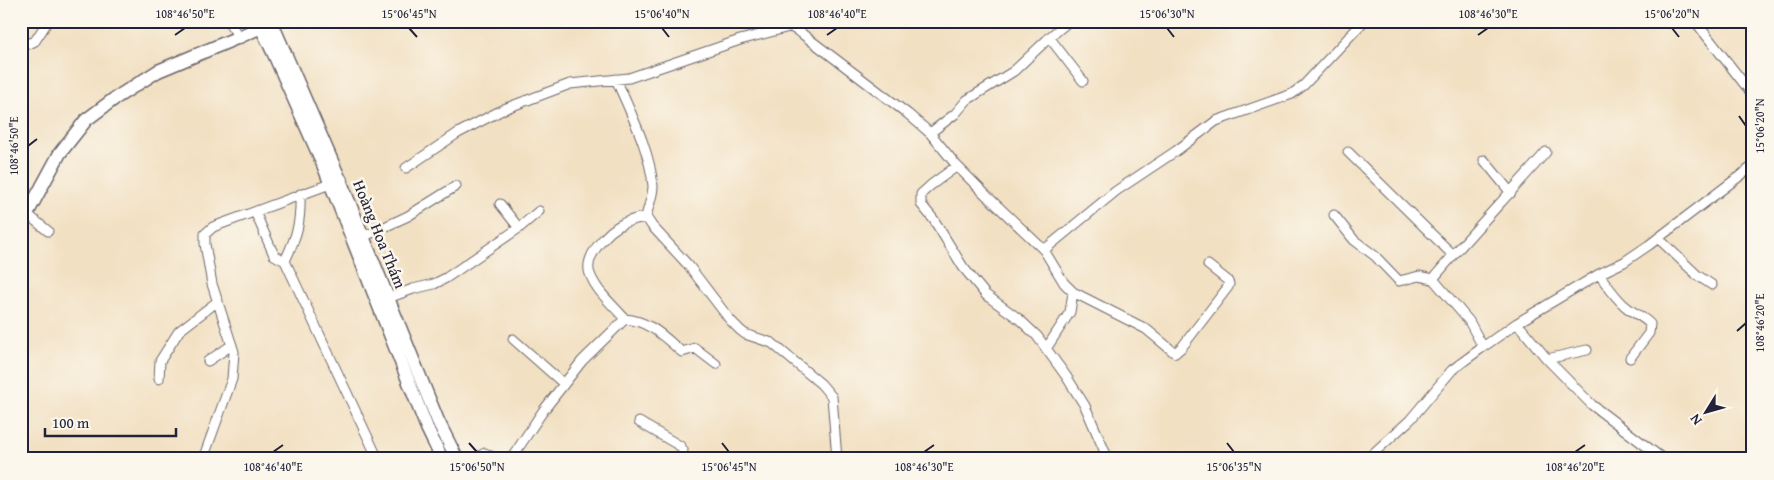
<svg xmlns="http://www.w3.org/2000/svg" width="1774" height="480" viewBox="0 0 1774 480" font-family="'Gentium Book Plus',serif">
  <style>
    .lines { fill: none; stroke-linecap: round; stroke-linejoin: round }
    .minor-casing { stroke: #6b646a; stroke-width: 11 }
    .secondary-casing { stroke: #6b646a; stroke-width: 15 }
    .primary-casing { stroke: #6b646a; stroke-width: 16 }
    .minor { stroke: #fff; stroke-width: 9 }
    .secondary { stroke: #fff; stroke-width: 12 }
    .primary { stroke: #fff; stroke-width: 14 }
    .ticks { fill: none; stroke: #22223b; stroke-width: 2 }
    .labels { text-anchor: middle; stroke-width: 5; stroke-linejoin: round; paint-order: stroke }
    .street-label { font-size: 16px; fill: #22223b; stroke: #fbf7ec }
    .neatline { fill: none; stroke: #22223b; stroke-width: 2 }
    .ticks-label { font-size: 12px; text-anchor: middle; fill: #22223b }
  </style>
  <rect width="100%" height="100%" fill="#fbf7ec"/>
  <filter id="ink" filterUnits="userSpaceOnUse"><feTurbulence type="fractalNoise" baseFrequency=".02" numOctaves="2"/><feDisplacementMap in="SourceGraphic" scale="10" xChannelSelector="R" yChannelSelector="G"/><feConvolveMatrix kernelMatrix="1 2 1 2 8 2 1 2 1" color-interpolation-filters="sRGB"/></filter>
  <filter id="wash" filterUnits="userSpaceOnUse"><feTurbulence type="fractalNoise" baseFrequency=".0096" numOctaves="4" result="noise"/><feDisplacementMap in="SourceGraphic" scale="20" xChannelSelector="R" yChannelSelector="G"/><feGaussianBlur stdDeviation="1.12" result="paint"/><feColorMatrix in="noise" values="0 0 0 0 0 0 0 0 0 0 0 0 0 0 0 0 0 1.4 0 .05"/><feComposite in="paint" operator="in"/></filter>
  <g filter="url(#wash)">
    <rect width="100%" height="100%" fill="#f2e0c2"/>
  </g>
  <g filter="url(#ink)">
    <g class="lines">
      <defs>
        <path id="minor" d="M228,21L239,37
          M781,21L801,33L908,114L930,133L957,166L987,196L1044,250L1064,283L1073,292L1146,329L1175,353L1182,347L1228,287L1229,284L1227,280L1208,265
          M1695,21L1753,95
          M1049,37L1083,81
          M21,39L29,44L35,41L48,21
          M616,79C630,112 650,150 653,186C653,196 648,207 646,217L652,226L689,266L730,320L740,330L745,334L772,343L821,384L832,397L837,459
          M930,133L955,114L967,100L1014,71L1051,36L1069,21
          M1348,152L1453,255
          M1484,160L1511,193
          M957,166L931,185L921,194V204L934,220L963,267L986,295L1019,319L1037,336L1066,376L1085,406L1108,459
          M406,168L458,133L504,109L570,84L629,78L740,40L789,27
          M500,204L519,228
          M255,212L274,255L285,261L378,459
          M27,214L48,231
          M1334,215L1354,240L1375,256L1399,281L1419,276L1433,279
          M363,237L408,216L456,186
          M1658,238L1697,275L1712,285
          M1044,250L1116,191L1176,151L1216,121L1292,94L1304,85L1364,21
          M285,261C297,235 301,223 300,194
          M1599,274C1607,285 1614,296 1624,305C1632,313 1643,316 1650,324L1649,333L1630,358
          M388,298L413,289L434,284L446,278L519,228L539,211
          M625,319C613,305 596,291 590,274C583,256 609,230 624,223C631,220 639,218 646,217
          M1517,323L1547,359L1592,405L1663,459
          M513,339L564,384
          M1483,347L1469,321L1433,279C1469,235 1509,195 1546,152
          M1046,349L1070,312L1073,292
          M1547,359L1587,350
          M208,361L232,345
          M159,379L160,361L179,331L218,301
          M639,422L680,446L683,450L681,459
          M203,459L232,379L234,352L212,284L205,244V234L213,227L330,184
          M474,459L485,453L496,459
          M511,459L543,411L582,361L625,319C650,321 664,337 682,352L695,348L716,364
          M1367,459L1410,420L1452,370L1483,347L1517,323L1599,274L1624,262L1649,245L1753,166"/>
        <path id="secondary" d="M258,21L273,52L322,162L427,428L442,459
          M271,21L340,180L438,421L457,459
          M21,225L60,153L86,120L114,99L158,71L239,37L268,24"/>
        <path id="primary" d="M330,184L340,180"/>
      </defs>
      <use href="#minor" class="minor-casing"/>
      <use href="#secondary" class="secondary-casing"/>
      <use href="#primary" class="primary-casing"/>
      <use href="#minor" class="minor"/>
      <use href="#secondary" class="secondary"/>
      <use href="#primary" class="primary"/>
    </g>
  </g>
  <path class="ticks" d="M409,28L417,37M662,28L669,37M1167,28L1174,37M1672,28L1679,37M175,35L185,28M827,35L837,28M1478,35L1488,28M1739,116L1746,126M28,146L37,139M1737,331L1746,323M469,443L477,452M722,443L729,452M1227,443L1234,452M273,452L283,445M924,452L934,445M1575,452L1585,445"/>
  <g class="labels">
    <g class="street-label">
      <text transform="translate(380 234) rotate(68)" y="6">Hoàng Hoa Thám</text>
    </g>
  </g>
  <rect width="1774" height="480" fill="none" stroke="#fbf7ec" stroke-width="55"/>
  <g transform="translate(1706 412) rotate(233)" stroke="#fbf7ec" stroke-width="4" paint-order="stroke">
  <path d="M0-4L9 19L0 12L-9 19Z" fill="#22223b"/>
  <text y="-8" font-size="14" font-weight="bold" text-anchor="middle" fill="#22223b">N</text>
  </g>
  <path d="M45 428v8h131v-8" fill="none" stroke="#22223b" stroke-width="2.5"/>
  <text x="52" y="428" font-size="15" fill="#22223b" stroke="#fbf7ec" stroke-width="4" paint-order="stroke">100 m</text>
  <rect x="28" y="28" width="1718" height="424" class="neatline"/>
  <g class="ticks-label">
    <text x="185" y="18">108°46'50"E</text>
    <text x="409" y="18">15°06'45"N</text>
    <text x="662" y="18">15°06'40"N</text>
    <text x="837" y="18">108°46'40"E</text>
    <text x="1167" y="18">15°06'30"N</text>
    <text x="1488" y="18">108°46'30"E</text>
    <text x="1672" y="18">15°06'20"N</text>
    <text transform="translate(1760 126) rotate(-90)" y="4">15°06'20"N</text>
    <text transform="translate(14 146) rotate(-90)" y="4">108°46'50"E</text>
    <text transform="translate(1760 323) rotate(-90)" y="4">108°46'20"E</text>
    <text x="273" y="471">108°46'40"E</text>
    <text x="477" y="471">15°06'50"N</text>
    <text x="729" y="471">15°06'45"N</text>
    <text x="924" y="471">108°46'30"E</text>
    <text x="1234" y="471">15°06'35"N</text>
    <text x="1575" y="471">108°46'20"E</text>
  </g>
</svg>
